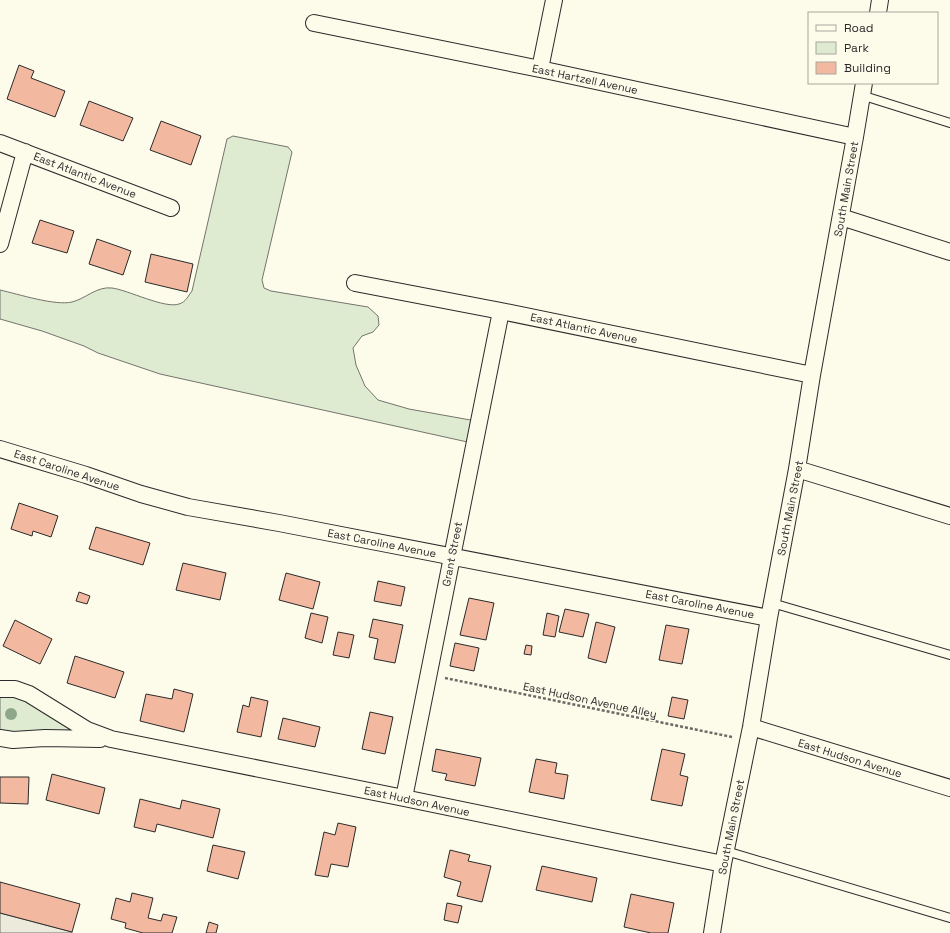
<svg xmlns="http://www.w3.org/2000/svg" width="950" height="933" viewBox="0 0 950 933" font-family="'Space Grotesk',sans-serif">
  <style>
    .green { fill: #deebd1; stroke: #74746e }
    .parking { fill: #eceadb; stroke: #74746e }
    .building { fill: #f2b8a0; stroke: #2b2b2b }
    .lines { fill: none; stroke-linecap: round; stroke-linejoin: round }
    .service-casing { stroke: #2b2b2b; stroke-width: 10 }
    .minor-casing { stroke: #2b2b2b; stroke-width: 18 }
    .path { stroke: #6a6964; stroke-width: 2.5; stroke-dasharray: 3 2; stroke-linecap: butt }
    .service { stroke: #fdfbea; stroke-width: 8 }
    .minor { stroke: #fdfbea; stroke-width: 16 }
    .tree { fill: #8ea78a }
    .labels { text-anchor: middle; stroke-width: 3; stroke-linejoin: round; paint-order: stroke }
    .street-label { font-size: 11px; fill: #2b2b2b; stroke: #fdfbea }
  </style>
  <rect width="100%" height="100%" fill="#fdfbea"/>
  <path class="green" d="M233,136L288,147L292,152L262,280L264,288L271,291L368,307L378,316L379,325L373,332L362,336L353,348L356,365L365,386L378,400L409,409L476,421L472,443L160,374L98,353L84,346L42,331L0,319V290C18,294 55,306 72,302C85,299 97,286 112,288C128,290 165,309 179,304C186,302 188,296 192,291L227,139Z
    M0,689H1L87,730L0,738Z"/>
  <path class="parking" d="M0,913L72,932V933H0Z"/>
  <path class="building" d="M19,65L34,71L31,78L65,91L55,117L7,99Z
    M89,101L133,118L123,141L80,125Z
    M161,121L201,136L191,165L150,150Z
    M40,220L74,231L67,253L32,243Z
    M97,239L131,251L123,275L89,264Z
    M151,254L193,264L187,292L145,282Z
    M19,503L58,516L51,537L33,531L32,536L11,529Z
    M96,527L150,543L143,565L89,549Z
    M183,563L226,573L220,600L176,590Z
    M286,573L320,582L313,609L279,600Z
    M378,581L405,587L401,606L374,601Z
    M79,592L90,596L87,604L76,601Z
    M469,598L494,603L486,640L460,635Z
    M565,609L589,614L583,637L559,632Z
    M311,613L328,617L322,643L305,638Z
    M547,613L559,616L555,637L543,635Z
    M373,619L403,625L395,663L374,659L378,639L369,637Z
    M15,620L52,639L40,664L3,646Z
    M596,622L615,627L606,663L588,658Z
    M666,625L689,629L682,664L659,660Z
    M338,632L354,635L349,658L333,655Z
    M455,643L479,648L474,671L450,666Z
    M526,645L532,646L531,655L524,654Z
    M75,656L124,672L115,698L67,683Z
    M174,689L193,694L184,732L140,721L146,694L172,699Z
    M251,697L268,701L261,737L237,732L243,705L249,707Z
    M672,697L688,700L684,719L668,716Z
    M370,712L393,717L385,754L362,749Z
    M283,718L320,727L315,747L278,739Z
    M436,749L481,758L475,786L445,780L447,774L432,771Z
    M662,749L685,754L680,775L688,777L682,806L651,800Z
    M536,759L557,763L555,773L568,775L564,799L529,792Z
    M52,774L105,788L99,814L46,800Z
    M0,777H29L28,804L0,803Z
    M140,799L180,809L182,800L220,809L213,838L157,824L155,832L134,827Z
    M338,823L356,827L348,867L331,864L328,877L315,875L324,832L335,835Z
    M213,845L245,852L238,879L207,871Z
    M450,850L470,855L468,861L491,866L482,902L457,896L461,882L444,877Z
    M542,866L597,878L592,902L536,890Z
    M0,882L80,904L72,932L0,913Z
    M132,893L153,898L148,918L161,921L163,914L177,917L172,933H143L125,928L126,923L111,919L116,898L130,902Z
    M631,894L674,903L668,933H651L624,927Z
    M447,903L462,906L458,923L444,920Z
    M209,922L218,925L216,933H206Z"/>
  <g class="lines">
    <defs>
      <path id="service" d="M861,95L950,123
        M772,603L950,655
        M726,851L950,918"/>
      <path id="minor" d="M878,13L880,0
        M314,23L540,69L855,137
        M540,69L554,0
        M0,143L171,208
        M841,217L950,252
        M0,244L25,152
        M355,283L501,311L812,375
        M0,449L86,475L141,494L188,507L279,523L769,618
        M797,469L950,516
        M0,689H15L29,694L87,730L111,739L404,798L723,864
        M751,727L950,788
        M0,738L13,740L45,738L100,739
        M404,798L501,311
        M712,933L723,864L751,727L769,618L797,469L812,375L855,137L864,83"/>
    </defs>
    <use href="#service" class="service-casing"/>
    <use href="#minor" class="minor-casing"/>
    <path class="path" d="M445,678L732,737"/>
    <use href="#service" class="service"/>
    <use href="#minor" class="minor"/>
  </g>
  <circle class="tree" cx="11" cy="714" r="6"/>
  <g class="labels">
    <g class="street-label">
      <text transform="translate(585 79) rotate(12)" y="4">East Hartzell Avenue</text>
      <text transform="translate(85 175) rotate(21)" y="4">East Atlantic Avenue</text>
      <text transform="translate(846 189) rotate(-80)" y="4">South Main Street</text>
      <text transform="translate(584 328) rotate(12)" y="4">East Atlantic Avenue</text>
      <text transform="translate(67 470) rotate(18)" y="4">East Caroline Avenue</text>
      <text transform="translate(790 508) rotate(-79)" y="4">South Main Street</text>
      <text transform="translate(382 543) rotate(11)" y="4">East Caroline Avenue</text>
      <text transform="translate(452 554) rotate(-79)" y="4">Grant Street</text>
      <text transform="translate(700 604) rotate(11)" y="4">East Caroline Avenue</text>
      <text transform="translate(590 700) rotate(12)" y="4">East Hudson Avenue Alley</text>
      <text transform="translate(850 758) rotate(17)" y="4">East Hudson Avenue</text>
      <text transform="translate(417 801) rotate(12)" y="4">East Hudson Avenue</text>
      <text transform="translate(731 827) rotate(-79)" y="4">South Main Street</text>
    </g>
  </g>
  <rect x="808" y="12" width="130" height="72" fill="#fdfbea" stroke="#a9a89e"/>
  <rect x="816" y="25" width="20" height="6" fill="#fdfbea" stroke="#a9a89e"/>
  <text x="844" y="32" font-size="12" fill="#2b2b2b">Road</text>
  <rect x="816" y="42" width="20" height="12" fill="#deebd1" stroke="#a9a89e"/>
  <text x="844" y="52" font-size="12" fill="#2b2b2b">Park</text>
  <rect x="816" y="62" width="20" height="12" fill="#f2b8a0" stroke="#a9a89e"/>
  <text x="844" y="72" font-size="12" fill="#2b2b2b">Building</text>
</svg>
